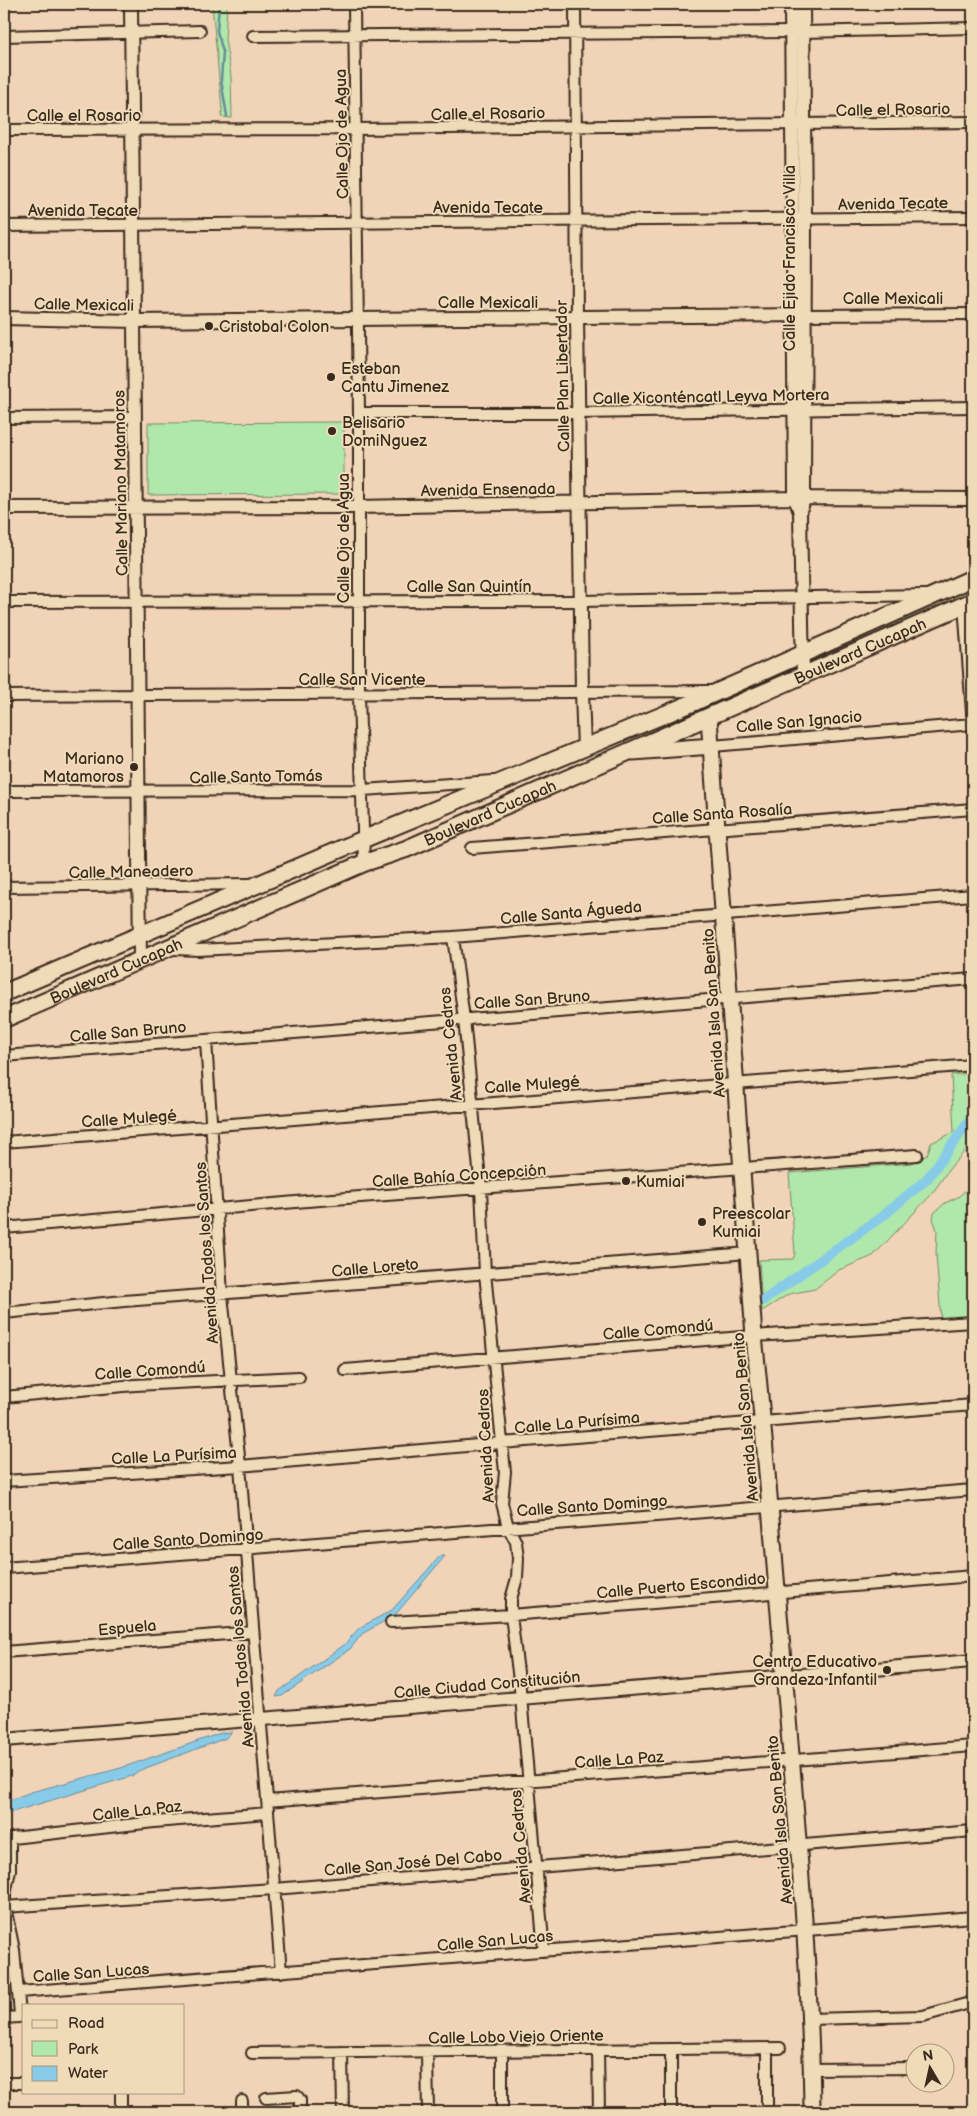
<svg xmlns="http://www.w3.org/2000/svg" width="977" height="2116" viewBox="0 0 977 2116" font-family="'Balsamiq Sans',sans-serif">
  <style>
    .green { fill: #b0e7ab; stroke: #768864 }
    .water { fill: #87cbe8; stroke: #698b97 }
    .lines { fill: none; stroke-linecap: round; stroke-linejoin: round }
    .stream { stroke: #698b97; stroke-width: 2.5 }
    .canal { stroke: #87cbe8; stroke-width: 10 }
    .minor-casing { stroke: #3b2a1e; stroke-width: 14 }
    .tertiary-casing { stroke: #3b2a1e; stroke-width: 16 }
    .secondary-casing { stroke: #3b2a1e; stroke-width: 19 }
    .primary-casing { stroke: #3b2a1e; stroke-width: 20 }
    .minor { stroke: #f0dbb9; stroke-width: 10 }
    .tertiary { stroke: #f0dbb9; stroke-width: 12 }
    .secondary { stroke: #f0dbb9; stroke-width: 15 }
    .primary { stroke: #f0dbb9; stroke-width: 16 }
    .poi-dot { fill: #3b2a1e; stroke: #f0dbb9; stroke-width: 2 }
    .labels { text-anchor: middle; stroke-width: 4; stroke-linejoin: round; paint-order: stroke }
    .street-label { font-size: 16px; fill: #3b2a1e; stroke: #f0dbb9 }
    .poi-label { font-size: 16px; fill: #3b2a1e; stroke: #f0dbb9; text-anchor: start }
  </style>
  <rect width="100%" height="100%" fill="#f1d4b8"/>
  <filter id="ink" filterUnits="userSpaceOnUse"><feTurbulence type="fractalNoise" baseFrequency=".02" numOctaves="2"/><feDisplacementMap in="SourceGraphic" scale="10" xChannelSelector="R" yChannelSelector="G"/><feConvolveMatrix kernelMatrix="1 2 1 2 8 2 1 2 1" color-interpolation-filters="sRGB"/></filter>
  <g filter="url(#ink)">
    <path class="green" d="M212,4H227L225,39L231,76L232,118L221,117L222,110Z
      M344,422V494L148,495V423Z
      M973,1073V1142L950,1168L931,1195L873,1256L839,1270L815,1289L789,1294L762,1311L759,1260L793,1259L795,1254L789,1173L912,1163L927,1155L931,1143L954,1132L951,1075Z
      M973,1184V1316L941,1319L936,1254L937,1230L933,1219L934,1213L945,1203L958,1197Z"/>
    <path class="water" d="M440,1556H445L395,1615L362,1634L350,1649L282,1696L276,1697L279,1691L344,1645L359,1628L392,1610Z
      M232,1732L226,1738L138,1771L132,1776L9,1813L4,1817V1802L31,1792L121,1768L221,1733Z"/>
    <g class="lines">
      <path class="stream" d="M219,4L217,31L223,52L221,80L227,116"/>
      <path class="canal" d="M764,1300L884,1215L927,1179L973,1116"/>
      <defs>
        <path id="minor" d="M354,4L359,413V695L364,863
          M575,4L577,317
          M4,36L200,31
          M253,36L803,32L973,28
          M4,130L355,129L973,122
          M4,226L973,217
          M805,315L973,314
          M359,413H578L973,407
          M4,418L135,417
          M4,602L581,601L926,595
          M964,605L973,726
          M4,696L711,691
          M712,746L973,724
          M4,791L363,790L493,781
          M472,848L973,809
          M4,887L250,884
          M453,937L464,1019L481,1189L485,1273L505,1472L502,1503L508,1527L516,1542L518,1558L517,1578L511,1599V1615L521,1697L544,1951
          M174,949L198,950L453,937L973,895
          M206,1040L222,1295L240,1466L281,1972
          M4,1056L973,979
          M4,1142L973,1065
          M4,1228L307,1201L917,1155
          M4,1313L124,1301L749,1253
          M345,1370L754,1336L973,1322
          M4,1397L135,1385L299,1377
          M4,1481L240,1466L501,1443L973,1405
          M4,1568C327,1544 650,1516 973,1490
          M391,1622L511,1615L973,1576
          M4,1652L253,1632
          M267,1801L973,1746
          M4,1907L274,1889L973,1831
          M19,1992L973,1917
          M4,2018L19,2017L20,2014L14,1950L5,1907V1895L10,1870V1840L12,1838L154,1822L268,1813
          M810,2019L923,2016L973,2002
          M671,2049V2112
          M598,2050L599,2112
          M502,2051V2112
          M342,2052L343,2112
          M427,2052L428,2112
          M252,2053L780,2048
          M944,2068H947
          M812,2069L914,2068
          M4,2083H24
          M121,2092V2112
          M266,2098L297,2096L300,2100V2112
          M242,2112V2101
          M767,2112V2048"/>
        <path id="tertiary" d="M131,4L140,961
          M791,4L795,486V498L800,512L803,676
          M577,317L582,692L584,748
          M4,318L134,321L805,315
          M802,506L804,498L805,219L803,4
          M4,508L358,507L795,498L973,499
          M4,1740L973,1661"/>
        <path id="secondary" d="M709,718L754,1336C767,1459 776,1583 787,1706C798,1842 811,1976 812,2112
          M633,752L712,746"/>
        <g id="primary">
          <path d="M4,993L364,839L697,701L973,578"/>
          <path id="s1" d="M4,1019L364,863L406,849L973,601"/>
        </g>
      </defs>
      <use href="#minor" class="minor-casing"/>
      <use href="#tertiary" class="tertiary-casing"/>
      <use href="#secondary" class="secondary-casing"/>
      <use href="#primary" class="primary-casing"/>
      <use href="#minor" class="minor"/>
      <use href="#tertiary" class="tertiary"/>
      <use href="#secondary" class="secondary"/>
      <use href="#primary" class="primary"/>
    </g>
  </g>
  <g class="poi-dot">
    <circle cx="209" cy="326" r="5"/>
    <circle cx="331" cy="377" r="5"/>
    <circle cx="332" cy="431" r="5"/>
    <circle cx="134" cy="767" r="5"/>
    <circle cx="626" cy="1181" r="5"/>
    <circle cx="702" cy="1222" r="5"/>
    <circle cx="887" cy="1670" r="5"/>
  </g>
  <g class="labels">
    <g class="street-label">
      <text transform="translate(893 109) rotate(-1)" y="6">Calle el Rosario</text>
      <text transform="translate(488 113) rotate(-1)" y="6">Calle el Rosario</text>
      <text x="84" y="121">Calle el Rosario</text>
      <text transform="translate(341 134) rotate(-91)" y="6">Calle Ojo de Agua</text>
      <text transform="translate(893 203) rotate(-1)" y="6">Avenida Tecate</text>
      <text x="488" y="213">Avenida Tecate</text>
      <text x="83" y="216">Avenida Tecate</text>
      <text transform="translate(789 258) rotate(-90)" y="6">Calle Ejido Francisco Villa</text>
      <text x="893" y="304">Calle Mexicali</text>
      <text x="488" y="308">Calle Mexicali</text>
      <text transform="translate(84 304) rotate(1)" y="6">Calle Mexicali</text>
      <text transform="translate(562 376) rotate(-91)" y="6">Calle Plan Libertador</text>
      <text transform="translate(711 396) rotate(-1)" y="6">Calle Xiconténcatl Leyva Mortera</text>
      <text transform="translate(120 483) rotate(-91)" y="6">Calle Mariano Matamoros</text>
      <text transform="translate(488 489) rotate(-1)" y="6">Avenida Ensenada</text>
      <text transform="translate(343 538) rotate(-90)" y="6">Calle Ojo de Agua</text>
      <text x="469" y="592">Calle San Quintín</text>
      <text dy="6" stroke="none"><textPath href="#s1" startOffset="932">Boulevard Cucapah</textPath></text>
      <text x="362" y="685">Calle San Vicente</text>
      <text transform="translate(799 721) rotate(-5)" y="6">Calle San Ignacio</text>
      <text transform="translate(256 776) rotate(-1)" y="6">Calle Santo Tomás</text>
      <text dy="6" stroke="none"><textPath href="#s1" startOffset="528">Boulevard Cucapah</textPath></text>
      <text transform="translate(722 813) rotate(-4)" y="6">Calle Santa Rosalía</text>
      <text transform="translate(131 871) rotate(-1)" y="6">Calle Maneadero</text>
      <text transform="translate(571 912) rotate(-5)" y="6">Calle Santa Águeda</text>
      <text dy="6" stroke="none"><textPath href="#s1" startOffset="122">Boulevard Cucapah</textPath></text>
      <text transform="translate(532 999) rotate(-4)" y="6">Calle San Bruno</text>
      <text transform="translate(713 1013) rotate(-94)" y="6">Avenida Isla San Benito</text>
      <text transform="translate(128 1031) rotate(-5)" y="6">Calle San Bruno</text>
      <text transform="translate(450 1044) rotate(-96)" y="6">Avenida Cedros</text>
      <text transform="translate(532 1084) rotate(-4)" y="6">Calle Mulegé</text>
      <text transform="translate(129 1118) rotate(-4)" y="6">Calle Mulegé</text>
      <text transform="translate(459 1175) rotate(-4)" y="6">Calle Bahía Concepción</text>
      <text transform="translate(206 1253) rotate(-94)" y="6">Avenida Todos los Santos</text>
      <text transform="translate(375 1267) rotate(-5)" y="6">Calle Loreto</text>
      <text transform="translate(658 1329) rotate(-5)" y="6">Calle Comondú</text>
      <text transform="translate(150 1370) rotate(-4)" y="6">Calle Comondú</text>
      <text transform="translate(745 1417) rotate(-95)" y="6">Avenida Isla San Benito</text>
      <text transform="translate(577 1422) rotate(-5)" y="6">Calle La Purísima</text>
      <text transform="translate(485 1446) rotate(-93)" y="6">Avenida Cedros</text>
      <text transform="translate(174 1455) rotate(-3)" y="6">Calle La Purísima</text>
      <text transform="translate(592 1505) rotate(-4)" y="6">Calle Santo Domingo</text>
      <text transform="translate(188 1539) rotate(-4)" y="6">Calle Santo Domingo</text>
      <text transform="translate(681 1585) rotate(-5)" y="6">Calle Puerto Escondido</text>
      <text transform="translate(127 1627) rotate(-5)" y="6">Espuela</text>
      <text transform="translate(240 1657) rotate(-95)" y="6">Avenida Todos los Santos</text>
      <text transform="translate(487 1684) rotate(-5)" y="6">Calle Ciudad Constitución</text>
      <text transform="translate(619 1759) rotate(-4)" y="6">Calle La Paz</text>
      <text transform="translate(137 1810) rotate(-6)" y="6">Calle La Paz</text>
      <text transform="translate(779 1820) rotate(-95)" y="6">Avenida Isla San Benito</text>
      <text transform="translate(520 1847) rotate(-95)" y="6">Avenida Cedros</text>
      <text transform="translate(413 1862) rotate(-5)" y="6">Calle San José Del Cabo</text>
      <text transform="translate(495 1940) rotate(-5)" y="6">Calle San Lucas</text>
      <text transform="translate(91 1972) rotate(-4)" y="6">Calle San Lucas</text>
      <text transform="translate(516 2036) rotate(-1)" y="6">Calle Lobo Viejo Oriente</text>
    </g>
    <g class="poi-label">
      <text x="219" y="332">Cristobal Colon</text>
      <text x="341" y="374">Esteban<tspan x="341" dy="18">Cantu Jimenez</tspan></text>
      <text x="342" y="428">Belisario<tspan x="342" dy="18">DomiNguez</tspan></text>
      <text x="124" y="764" text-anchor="end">Mariano<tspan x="124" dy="18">Matamoros</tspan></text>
      <text x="636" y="1187">Kumiai</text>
      <text x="712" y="1219">Preescolar<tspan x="712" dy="18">Kumiai</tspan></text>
      <text x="877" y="1667" text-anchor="end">Centro Educativo<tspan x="877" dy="18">Grandeza Infantil</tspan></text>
    </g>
  </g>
  <rect width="977" height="2116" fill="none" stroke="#f0dbb9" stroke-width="20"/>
  <rect x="10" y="10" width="957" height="2096" fill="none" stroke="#3b2a1e" stroke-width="2" filter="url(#ink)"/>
  <rect x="22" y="2004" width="162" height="90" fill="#f0dbb9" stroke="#a8947b"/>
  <rect x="32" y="2020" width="25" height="8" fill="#f0dbb9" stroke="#a8947b"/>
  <text x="68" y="2028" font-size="15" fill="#3b2a1e">Road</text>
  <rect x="32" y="2041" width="25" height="15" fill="#b0e7ab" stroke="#a8947b"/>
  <text x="68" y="2054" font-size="15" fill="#3b2a1e">Park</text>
  <rect x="32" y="2066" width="25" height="15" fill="#87cbe8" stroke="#a8947b"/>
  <text x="68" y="2078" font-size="15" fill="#3b2a1e">Water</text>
  <g transform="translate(930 2068) rotate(351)"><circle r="24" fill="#f0dbb9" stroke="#a8947b"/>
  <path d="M0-4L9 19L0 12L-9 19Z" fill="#3b2a1e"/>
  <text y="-8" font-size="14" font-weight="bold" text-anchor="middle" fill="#3b2a1e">N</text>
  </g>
</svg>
